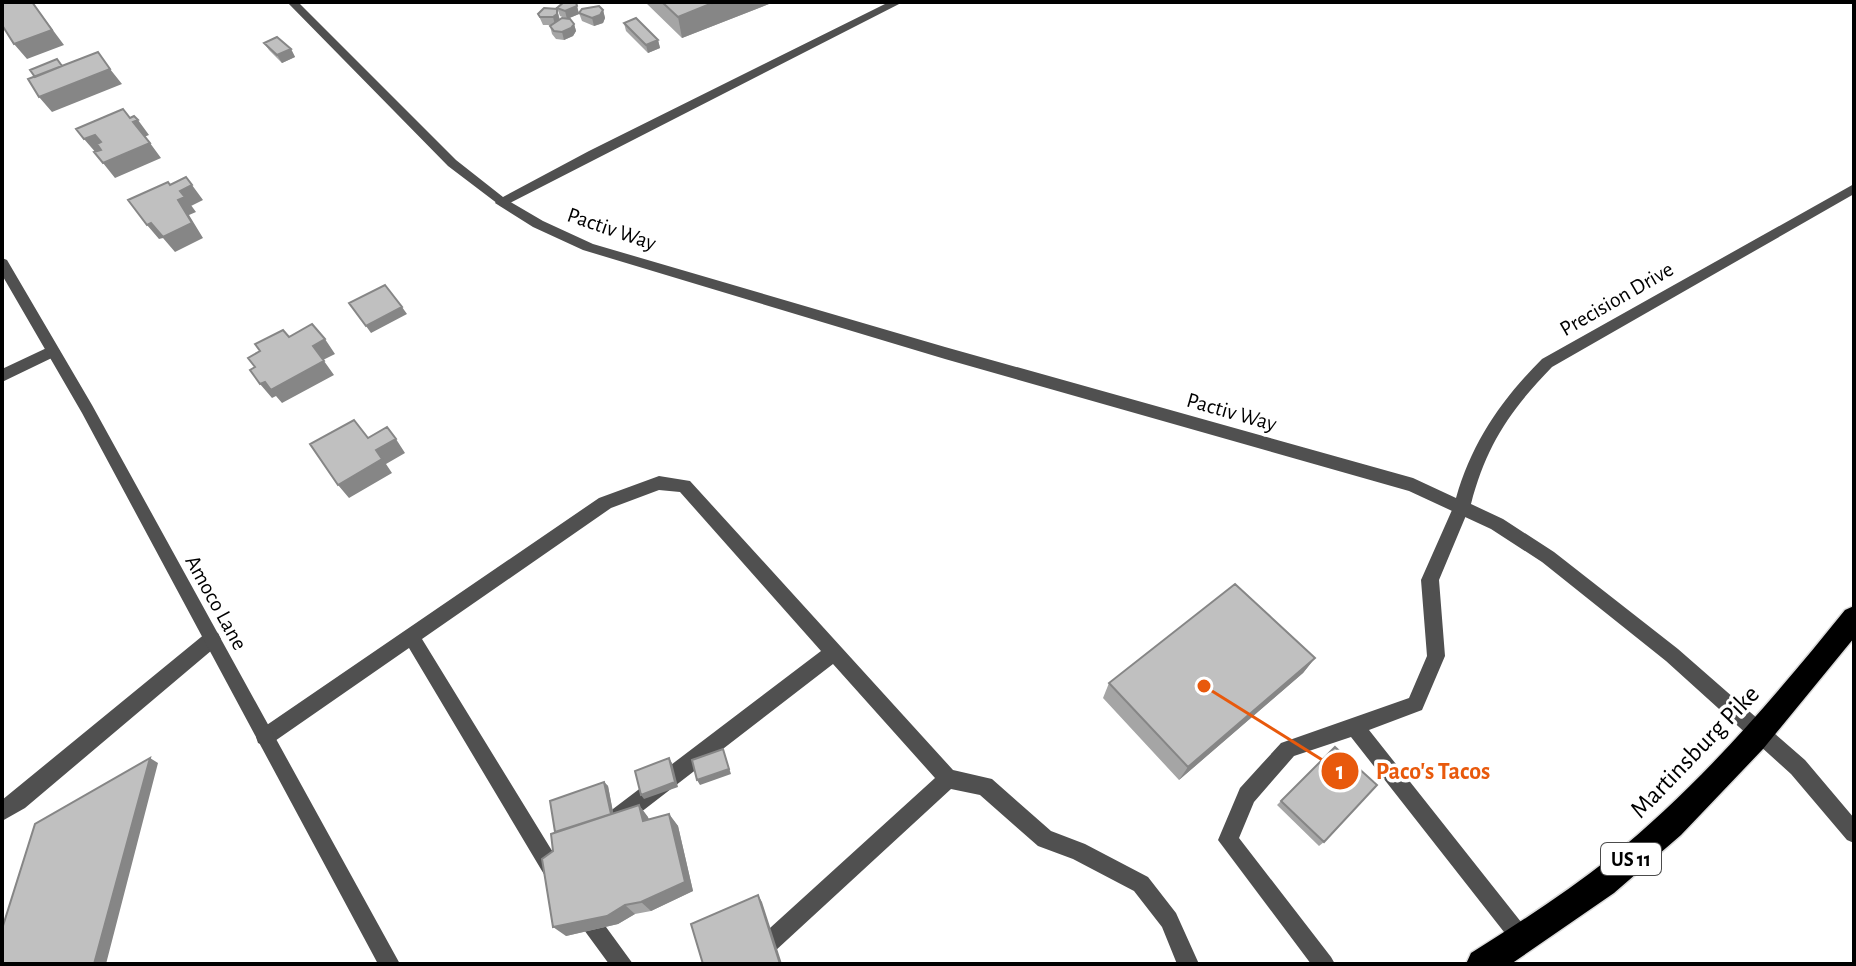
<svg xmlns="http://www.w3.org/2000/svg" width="1856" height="966" viewBox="0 0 1856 966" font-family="'Alegreya Sans',sans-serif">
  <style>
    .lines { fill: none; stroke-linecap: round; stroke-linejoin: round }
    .highway-casing { stroke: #dbdbdb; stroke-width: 3 }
    .lane { fill: #505050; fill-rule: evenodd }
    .street { fill: #505050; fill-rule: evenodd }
    .highway { fill: #000; fill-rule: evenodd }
    .wall { fill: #a5a5a5 }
    .shaded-wall { fill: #868686 }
    .building { fill: #c0c0c0; stroke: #868686; stroke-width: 2 }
    .labels { text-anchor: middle; stroke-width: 7; stroke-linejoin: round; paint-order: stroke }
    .shield { fill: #fff; stroke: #4c4c4c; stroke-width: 2 }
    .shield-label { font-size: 20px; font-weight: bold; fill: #000 }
    .street-label { font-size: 22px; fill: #000; stroke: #fff }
    .near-street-label { font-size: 26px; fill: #000; stroke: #fff }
    .leader { fill: none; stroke: #e8590c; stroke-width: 3 }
    .callout-dot { fill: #e8590c; stroke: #fff; stroke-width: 3 }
    .mark-label { font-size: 24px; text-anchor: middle; font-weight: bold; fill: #fff }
    .callout-label { font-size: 24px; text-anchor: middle; font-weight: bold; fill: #e8590c; stroke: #fff; stroke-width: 7; stroke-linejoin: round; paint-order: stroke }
  </style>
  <rect width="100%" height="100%" fill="#fff"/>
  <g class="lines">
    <defs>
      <path id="highway" d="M1854,606V638L1763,749L1681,835L1614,893L1511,964H1466L1471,953C1519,923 1567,892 1611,857C1700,785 1774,698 1845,610Z"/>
    </defs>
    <use href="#highway" class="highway-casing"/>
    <path class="lane" d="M287,2H298L456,160L503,197L589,151L889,2H903L502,207L448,166Z
      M53,345L60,351L58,355L2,382V369Z
      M659,476L690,481L953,770L992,779L1051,831L1085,844L1148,877L1176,913L1199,964H1177L1162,927L1134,891L1073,859L1038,846L980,795L951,789L761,964H734L738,957L935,778L833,664L623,826L616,829L609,826L606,819L609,812L821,651L680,492L659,490L611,508L422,639L562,867L565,874L562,881L555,884L548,881L409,648L272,743L265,746L258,743L256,737L258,731L599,498Z
      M1462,499L1468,501L1470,506L1439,580L1445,656L1422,710L1369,730L1529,932L1532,939L1529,946L1522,949L1515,946L1351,737L1294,756L1254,802L1239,838L1331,957L1335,964H1311L1218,840L1240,788L1281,743L1409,698L1427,656L1421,580L1456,501Z
      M212,631L218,633L221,639L218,645L25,808L2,821V800L206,633Z
      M583,902L590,905L633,964H609L576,919L573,912L576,905Z"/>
    <path class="street" d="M1854,184V194L1552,367C1510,410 1486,446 1471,504L1503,519L1554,552L1678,649L1805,760L1854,818V843L1847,840L1791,774L1666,661L1542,562L1491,529L1409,491L945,359L583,250L533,227L495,203L497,200H507L543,221L593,244L945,347L1413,478L1456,498C1472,442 1501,400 1542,359Z
      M2,258L7,260L92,405L400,964H378L82,413L2,275Z"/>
    <use href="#highway" class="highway"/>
  </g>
  <path class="wall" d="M576,2L579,14L567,19L574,24L576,31L573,36L564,40L556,39L552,34L550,26L552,25H543L538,14L557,9L560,20L567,19L560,16L557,8Z
    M645,2H774L682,38Z
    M603,10L605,18L603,23L594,26L582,21L579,13Z
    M624,23L658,40L660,48L648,53L626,31Z
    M264,43L291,49L295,57L282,63L269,50Z
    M1315,658L1303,673L1179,780L1103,698L1109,683Z
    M1335,747L1324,842L1319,846L1277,805Z
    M604,782L608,786L613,813L639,805L649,819L669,814L678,826L693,891L651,911L635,914L618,924L566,936L553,851Z"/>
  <path class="shaded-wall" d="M32,2L64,45L27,59L14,44Z
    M715,2H774L682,38L678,17Z
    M577,6L579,14L567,19L565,11Z
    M557,9L560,22L555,25L553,17Z
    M603,10L605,18L603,23L594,26L592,18Z
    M574,24L576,31L573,36L564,40L562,32Z
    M658,40L660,48L648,53L646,45Z
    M291,49L295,57L282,63L277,55Z
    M110,69L122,84L52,112L39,97Z
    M138,120L149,135L144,137L133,122Z
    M95,135L107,150L97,154L84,139Z
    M150,143L161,158L115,178L103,163Z
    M192,185L203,200L191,206L180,191Z
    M185,197L196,212L189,215L203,238L175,252L163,238L159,239L147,225L178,200Z
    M402,307L407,314L371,333L366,326Z
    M325,339L335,354L323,360L313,346Z
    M324,361L334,375L282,403L276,396L272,398L260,384Z
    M396,439L405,453L386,464L392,473L349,498L338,485L376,450Z
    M1315,658L1303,673L1179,780L1188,767Z
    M723,749L731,774L700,785L697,780Z
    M150,758L158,763L106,964H94Z
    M669,758L672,763L678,787L644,799L641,795Z
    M604,782L608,786L615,822L561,842Z
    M639,805L648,817L652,832L643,821Z
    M669,814L678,826L693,891L651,911L641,902Z
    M758,895L762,902L782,964H780Z
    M625,905L635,914L618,924L566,936L553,927Z"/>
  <path class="building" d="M5,2H32L52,30L14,44L2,25V3Z
    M564,2H576L577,6L565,11L557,8Z
    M662,2H715L678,17Z
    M599,6L603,10L600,15L592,18L579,13L582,9Z
    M544,8L557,9V14L553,17H540L538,14Z
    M562,18L570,19L574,24L571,28L562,32L554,31L550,26Z
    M636,18L658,40L646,45L624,23Z
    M277,37L291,49L277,55L264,43Z
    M98,52L110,69L39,97L28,79Z
    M57,59L62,66L35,77L30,70Z
    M123,109L130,118L134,116L138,120L133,122L150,143L103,163L94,152L101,150L97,144L101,142L95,135L84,139L76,129Z
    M186,177L192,185L180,191L185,197L178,200L192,223L163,237L151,223L147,225L128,200L168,182L170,185Z
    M385,285L402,307L366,326L349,303Z
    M312,324L325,339L313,346L324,361L271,390L265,382L260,384L250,370L255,367L248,358L260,351L255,344L283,330L289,337Z
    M354,420L368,438L387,427L396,439L376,450L382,459L338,485L310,444Z
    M1235,584L1315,658L1188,767L1109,683Z
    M1335,747L1377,785L1324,842L1281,801Z
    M723,749L729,769L697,780L692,760Z
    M150,758L94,964H2V929L35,824Z
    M669,758L675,782L641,795L635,771Z
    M604,782L611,814L555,832L550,801Z
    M639,805L643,821L669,814L685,882L641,902L625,905L607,916L553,927L542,859L553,851L551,834Z
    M758,895L780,964H703L691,924Z"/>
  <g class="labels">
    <rect class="shield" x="1601" y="843" width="60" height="32" rx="6"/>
    <g class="shield-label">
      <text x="1631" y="866">US 11</text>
    </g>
    <g class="street-label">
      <text transform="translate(612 228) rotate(19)" y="8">Pactiv Way</text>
      <text transform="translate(1616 298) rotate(-30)" y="8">Precision Drive</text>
      <text transform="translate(1232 411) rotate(16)" y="8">Pactiv Way</text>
      <text transform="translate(217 602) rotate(61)" y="8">Amoco Lane</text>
    </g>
    <g class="near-street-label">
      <text transform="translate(1694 751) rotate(-46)" y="9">Martinsburg Pike</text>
    </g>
  </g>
  <path class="leader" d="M1204 686L1340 771"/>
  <g class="callout-dot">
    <circle cx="1204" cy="686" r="8"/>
    <circle cx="1340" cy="771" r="20"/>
  </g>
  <g class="mark-label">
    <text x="1340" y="779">1</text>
  </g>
  <g class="callout-label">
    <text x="1433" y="779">Paco's Tacos</text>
  </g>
  <rect width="1856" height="966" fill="none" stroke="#000000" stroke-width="8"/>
</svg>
